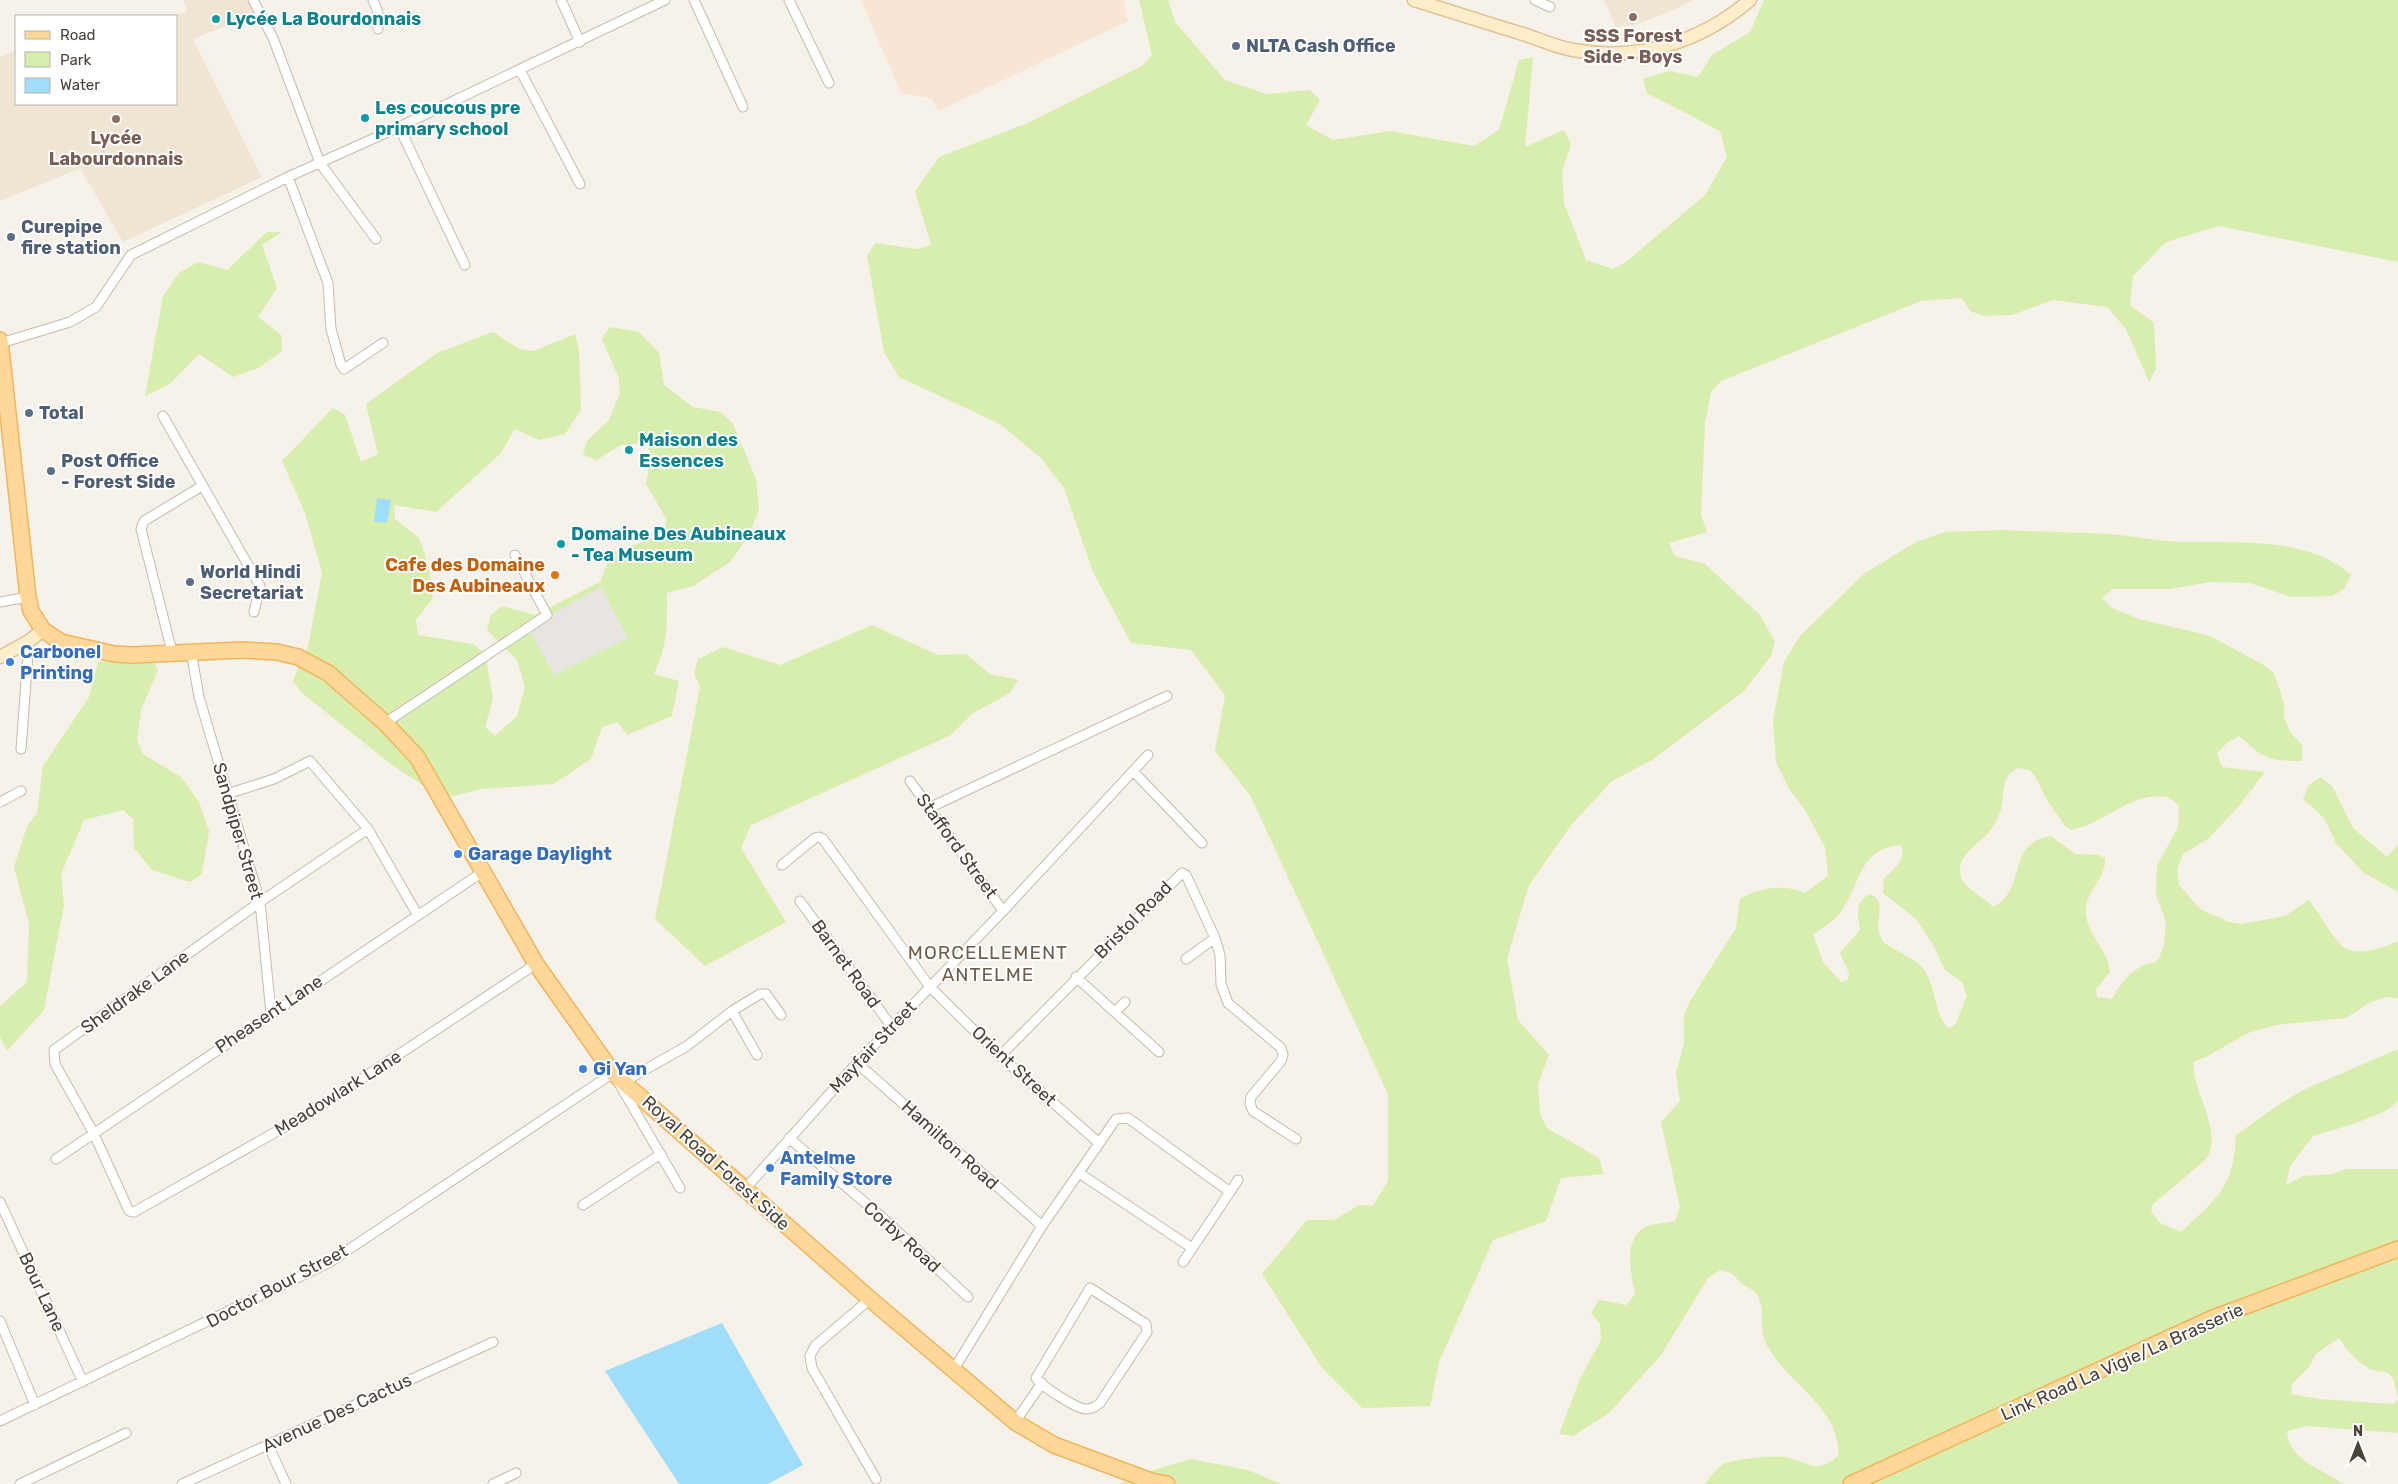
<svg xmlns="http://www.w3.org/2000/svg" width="2398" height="1484" viewBox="0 0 2398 1484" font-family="Rubik,sans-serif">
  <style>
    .commercial { fill: #f9e5d3 }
    .education { fill: #f0e5d2 }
    .green { fill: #d8eeae; fill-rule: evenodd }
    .parking { fill: #e7e4e1 }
    .water { fill: #a0ddf8 }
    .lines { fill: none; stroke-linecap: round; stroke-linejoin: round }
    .street-casing { stroke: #c6bbad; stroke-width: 11 }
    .secondary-casing { stroke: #dec496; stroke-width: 15 }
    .primary-casing { stroke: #f0b55d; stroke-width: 18 }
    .street { stroke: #fff; stroke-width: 9 }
    .secondary { stroke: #ffedca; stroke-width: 12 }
    .primary { stroke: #ffd899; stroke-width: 15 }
    .education-dot { fill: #8d6e63; stroke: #fff; stroke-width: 2 }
    .culture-dot { fill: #0f9aa8; stroke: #fff; stroke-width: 2 }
    .service-dot { fill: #5c6f8a; stroke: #fff; stroke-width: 2 }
    .food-dot { fill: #e8710a; stroke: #fff; stroke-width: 2 }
    .shop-dot { fill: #3f7fe0; stroke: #fff; stroke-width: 2 }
    .labels { text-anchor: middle; stroke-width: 4; stroke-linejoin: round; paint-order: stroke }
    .culture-label { font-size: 18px; font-weight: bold; fill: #0d838f; stroke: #fff; text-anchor: start }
    .education-label { font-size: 18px; font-weight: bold; fill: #785e54; stroke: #fff }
    .service-label { font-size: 18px; font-weight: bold; fill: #4e5e75; stroke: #fff; text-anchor: start }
    .food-label { font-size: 18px; font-weight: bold; fill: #c56008; stroke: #fff; text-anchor: end }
    .shop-label { font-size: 18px; font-weight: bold; fill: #366cbe; stroke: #fff; text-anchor: start }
    .street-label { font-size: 18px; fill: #4b4136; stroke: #fff }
    .neighbourhood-label { font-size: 19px; letter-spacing: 1px; fill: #6f5e4c; stroke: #fff }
  </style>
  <rect width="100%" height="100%" fill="#f6f1e9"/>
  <path class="commercial" d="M861,0H1123L1128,21L938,111L932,99L901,93Z"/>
  <path class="education" d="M183,0H250L257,13L193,39L262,177L123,242L80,168L0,201V57L16,50V104H176V16H174L188,12Z
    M1604,0H1693L1676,9L1635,25L1616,27Z"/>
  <path class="green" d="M1139,0H1168L1175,22L1225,80L1266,94L1310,90L1320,100L1306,125L1333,140L1390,131L1474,146L1499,130L1519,60L1533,57L1525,147L1564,130L1571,144L1562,172L1564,203L1586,260L1613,269L1626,262L1705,195L1727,157L1720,131L1647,93L1643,79L1669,71L1698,77L1712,55L1750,32L1764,0H2398V262L2219,226L2166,242L2133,276L2130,305L2154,323L2156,369L2149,382L2126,329L2107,307L2053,300L2012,315L1984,316L1970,311L1962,298L1921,301L1721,381L1711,392L1705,423L1701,515L1707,532L1669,543L1675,556L1705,564L1760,615L1775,642L1771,656L1744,691L1652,760L1612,781L1572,824L1529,885L1507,959L1518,1020L1549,1055L1538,1084L1540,1114L1547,1128L1599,1158L1604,1174L1561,1178L1546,1221L1493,1240L1439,1362L1430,1406L1362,1408L1322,1368L1262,1274L1307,1220H1334L1359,1205L1373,1206L1388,1181V1094L1250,795L1215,751L1225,695L1191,650L1131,643L1093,572L1064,488L1042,459L1000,424L899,377L884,352L867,256L875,243L917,249L931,245L915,191L939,157L1028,123L1142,66L1152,55Z
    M267,232H282L262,245L277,288L258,317L281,335L282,351L260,367L233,377L199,354L170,384L145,396L163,296L179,273L198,262L227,270Z
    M610,327L639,332L659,353L664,385L693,407L721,412L733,424L756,479L759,510L748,537L730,562L693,586L667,593C667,626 668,643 654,674L679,681L672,716L627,735L618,722L602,727L591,759L554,784L481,789L453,796L427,788L392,765L302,693L293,681L308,646L322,573L305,513L282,461L333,408L345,415L361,462L378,454L366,404L437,353L493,332L519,349L534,351L575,334L579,349L581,410L565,434L539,440L515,429L500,454L436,512L394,505L395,519L419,538L429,567L433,598L416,620L418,635L473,644L485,653L493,699L485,727L495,736L517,716L525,687L517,660L487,630L491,615L502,606L535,615L600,582L611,554L663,534L667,520L646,484L651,457L647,443L621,445L596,460L583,455L587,441L609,420L620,393L619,378L602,339Z
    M2004,530C2038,532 2073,532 2107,534C2127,535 2147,539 2168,541C2225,545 2306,533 2351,575L2344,589L2332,596L2291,597L2250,583L2210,582L2170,589H2113L2102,598L2112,608L2139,619L2210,636L2262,664L2274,673L2284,703V718L2291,733L2302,745V761C2267,761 2265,759 2239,736L2227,743L2217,753L2222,767L2265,772L2239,806L2208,839L2183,854L2177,869L2179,885L2200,909L2229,922L2242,924L2285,916L2309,900C2316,909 2337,944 2345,948C2360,956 2384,948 2398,941V998L2385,997L2371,1002L2346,1018L2276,1025L2248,1033L2206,1057L2193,1062C2194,1068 2194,1075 2196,1081C2201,1104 2224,1141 2203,1162L2153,1204L2151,1211L2160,1223L2181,1232C2217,1198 2234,1188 2236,1135L2278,1105L2303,1090L2398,1049V1101L2386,1111L2353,1124L2313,1136L2290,1166L2286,1185L2303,1176L2332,1174L2346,1169H2398V1398C2396,1390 2395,1377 2388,1373C2383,1371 2377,1372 2372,1370C2358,1363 2347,1351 2339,1338L2316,1354L2309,1367L2292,1384L2291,1394L2319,1399L2393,1404L2398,1400V1433L2307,1426L2287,1431C2289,1462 2323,1469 2344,1484H1705C1711,1476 1716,1469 1724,1464C1733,1459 1775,1455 1786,1457C1811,1463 1816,1475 1839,1455C1837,1404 1789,1386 1767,1345C1757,1328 1768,1306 1754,1291C1751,1288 1745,1287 1741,1283C1732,1274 1734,1273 1720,1270L1708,1278L1661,1355L1609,1413L1573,1436L1559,1434L1580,1379L1601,1340L1600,1324L1591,1313L1599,1300L1627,1305L1635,1294C1631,1273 1622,1236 1648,1226C1656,1223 1667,1223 1675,1221L1680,1207L1661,1122L1680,1101L1676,1072L1684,1044V1015L1690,1001L1736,928L1740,899C1759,887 1785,884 1805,893L1828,876L1825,847L1805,810L1789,789L1776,762L1773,720L1784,662L1800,636L1865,573L1916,542L1945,532ZM2017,768L2030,770L2035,776L2048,802L2065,826L2071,830C2103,825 2131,791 2166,797C2171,798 2176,803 2179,806L2178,827L2157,866L2156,895L2166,922L2164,944L2159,958L2154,963C2136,963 2119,985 2112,999L2097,997L2096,989L2110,972C2109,952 2089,937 2086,916C2082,893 2107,879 2105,858L2098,855L2075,854L2051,836C2005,843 2028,890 1993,907C1983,896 1957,886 1960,868C1962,853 1977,845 1986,835C1993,828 1998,819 2001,809C2005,793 2000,778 2017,768ZM1901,845C1908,859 1893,869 1884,879L1883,893L1916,919L1932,943L1945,970L1962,982L1967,996L1955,1025L1949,1028C1933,1017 1937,980 1920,965C1910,956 1894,950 1883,942C1881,938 1879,932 1878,927C1878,914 1885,903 1871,894C1854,900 1858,916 1860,930L1840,953L1849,973L1848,980L1841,982L1823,962L1813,934C1823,928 1833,922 1840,913C1862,884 1857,849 1901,845Z
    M872,625L938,655L966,654L990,674L1018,680L1010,693L972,714L951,735L751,825L741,848L786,922L705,966L655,919L700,687L694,673L698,659L723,647L780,665Z
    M151,656L158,670L141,710L137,740L143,754L181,777L199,802L209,831L202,874L190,882L152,870L134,848L133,819L123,810L84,820L61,874L64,905L44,1010L7,1051L0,1037V1006L27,982L29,924L14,867L27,826L37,813L43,766L89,697L98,662Z
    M2321,777L2332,786L2353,828L2387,857L2398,845V892L2364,873L2336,843L2324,818L2303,799L2309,785Z
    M1191,1459L1248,1470L1281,1484H1120L1126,1478Z"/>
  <path class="parking" d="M601,587L628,638L554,675L528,627Z"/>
  <path class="water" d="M377,498L391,500L387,523L374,522Z
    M722,1323L803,1465L768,1484H679L605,1371Z"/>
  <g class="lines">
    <defs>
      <path id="street" d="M253,0L273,38L320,163L376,239
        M373,0L378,12V29
        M561,0L580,42
        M694,0L743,107
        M789,0L829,83
        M1535,0L1550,7
        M520,70L580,184
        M399,127L465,265
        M288,177L328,283L331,329L341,365L344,369L383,343
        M1,343L70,322L96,307L131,255L288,177L399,127L665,0
        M163,416L260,586L254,612
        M0,602L28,597
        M191,651L199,697L260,902L271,1013
        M172,652L141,529L144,521L202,486
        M385,723L547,615L515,555
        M21,749L29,641
        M1134,772L1202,843
        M910,781L1003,911
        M227,794L274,779L310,761L368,829L417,914
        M0,802L21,791
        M929,808L1167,696
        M368,829L260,902L54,1050L55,1064L93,1132L129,1211L134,1212L313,1111L536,964
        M782,865L815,838L819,837L823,839L930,987L1000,1056L1099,1143
        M800,901L892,1027
        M1186,959L1215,938
        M1076,977L1159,1052
        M732,1011L757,1055
        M1115,1012L1125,1002
        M1000,1056L1182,873L1186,875L1215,938L1220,955L1221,984L1228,1003L1281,1048L1283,1055L1281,1061L1251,1097L1250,1104L1253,1111L1296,1139
        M857,1063L1042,1226
        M625,1081L687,1046L732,1011L760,994H766L781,1015
        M789,1138L883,1218L968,1297
        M56,1159L484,871
        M1079,1173L1192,1248
        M745,1189L857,1063L1003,911L1148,755
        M0,1202L83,1382
        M583,1205L661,1154
        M1183,1262L1238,1180
        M1090,1288L1146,1324L1147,1332L1100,1403C1095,1407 1092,1409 1086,1409C1077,1409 1041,1386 1036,1378Z
        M870,1299L815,1346L810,1356L812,1368L876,1479
        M0,1321L35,1405
        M954,1369L1042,1226L1116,1119L1128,1118L1230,1192
        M0,1421L330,1262L613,1073L680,1188
        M1015,1422L1042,1383
        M268,1445L286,1484
        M20,1484L126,1433
        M182,1484L493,1342
        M493,1484L516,1473"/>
      <path id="secondary" d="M1414,0C1450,11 1486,23 1523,34C1539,39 1556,47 1573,50C1638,62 1701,42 1750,0
        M0,657L29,641L43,630"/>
      <path id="primary" d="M0,340L28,597L31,611L43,630L61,642L114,654L133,655L242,650L277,652L298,657L328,673L385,723L417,757L536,964L613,1073L870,1299L1015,1422L1054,1445L1151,1481L1167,1484
        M1851,1484L2213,1318L2398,1249"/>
    </defs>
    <use href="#street" class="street-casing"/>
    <use href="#secondary" class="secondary-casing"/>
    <use href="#primary" class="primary-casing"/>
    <use href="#street" class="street"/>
    <use href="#secondary" class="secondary"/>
    <use href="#primary" class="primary"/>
  </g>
  <g class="education-dot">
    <circle cx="1633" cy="17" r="5"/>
    <circle cx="116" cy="119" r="5"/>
  </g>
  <g class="culture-dot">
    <circle cx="216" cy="19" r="5"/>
    <circle cx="365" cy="118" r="5"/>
    <circle cx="629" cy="450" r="5"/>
    <circle cx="561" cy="544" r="5"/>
  </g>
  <g class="service-dot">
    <circle cx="1236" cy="46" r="5"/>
    <circle cx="11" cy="237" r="5"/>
    <circle cx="29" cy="413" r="5"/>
    <circle cx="51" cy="471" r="5"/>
    <circle cx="190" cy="582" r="5"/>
  </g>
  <circle class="food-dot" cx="555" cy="575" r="5"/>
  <g class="shop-dot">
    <circle cx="10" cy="662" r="5"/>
    <circle cx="458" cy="854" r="5"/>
    <circle cx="583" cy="1069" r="5"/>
    <circle cx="770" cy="1168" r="5"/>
  </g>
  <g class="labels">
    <g class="culture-label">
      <text x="226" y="25">Lycée La Bourdonnais</text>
      <text x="375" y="114">Les coucous pre<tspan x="375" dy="21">primary school</tspan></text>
      <text x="639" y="446">Maison des<tspan x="639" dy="21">Essences</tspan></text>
      <text x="571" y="540">Domaine Des Aubineaux<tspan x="571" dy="21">- Tea Museum</tspan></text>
    </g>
    <g class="education-label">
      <text x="1633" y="42">SSS Forest<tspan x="1633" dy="21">Side - Boys</tspan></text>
      <text x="116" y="144">Lycée<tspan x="116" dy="21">Labourdonnais</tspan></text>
    </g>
    <g class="service-label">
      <text x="1246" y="52">NLTA Cash Office</text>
      <text x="21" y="233">Curepipe<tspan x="21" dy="21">fire station</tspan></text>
      <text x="39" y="419">Total</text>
      <text x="61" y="467">Post Office<tspan x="61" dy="21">- Forest Side</tspan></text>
      <text x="200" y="578">World Hindi<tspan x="200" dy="21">Secretariat</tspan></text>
    </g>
    <g class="food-label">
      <text x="545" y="571">Cafe des Domaine<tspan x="545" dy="21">Des Aubineaux</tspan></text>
    </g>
    <g class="shop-label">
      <text x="20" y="658">Carbonel<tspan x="20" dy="21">Printing</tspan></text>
      <text x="468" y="860">Garage Daylight</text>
      <text x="593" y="1075">Gi Yan</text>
      <text x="780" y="1164">Antelme<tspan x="780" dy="21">Family Store</tspan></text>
    </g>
    <g class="street-label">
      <text transform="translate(238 831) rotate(74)" y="6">Sandpiper Street</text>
      <text transform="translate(957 846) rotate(54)" y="6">Stafford Street</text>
      <text transform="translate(1133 920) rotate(-45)" y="6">Bristol Road</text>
      <text transform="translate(846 964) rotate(54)" y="6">Barnet Road</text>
      <text transform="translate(135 992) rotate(-36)" y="6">Sheldrake Lane</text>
      <text transform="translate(269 1014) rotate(-34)" y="6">Pheasent Lane</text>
      <text transform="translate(873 1047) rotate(-47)" y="6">Mayfair Street</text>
      <text transform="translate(1014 1066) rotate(43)" y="6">Orient Street</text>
      <text transform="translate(338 1093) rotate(-32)" y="6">Meadowlark Lane</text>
      <text transform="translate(950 1145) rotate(42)" y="6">Hamilton Road</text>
      <text transform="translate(716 1163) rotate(42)" y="6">Royal Road Forest Side</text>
      <text transform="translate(902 1237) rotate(42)" y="6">Corby Road</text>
      <text transform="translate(277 1286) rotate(-28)" y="6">Doctor Bour Street</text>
      <text transform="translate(42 1292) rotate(65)" y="6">Bour Lane</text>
      <text transform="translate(2122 1362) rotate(-24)" y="6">Link Road La Vigie/La Brasserie</text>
      <text transform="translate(337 1413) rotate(-25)" y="6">Avenue Des Cactus</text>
    </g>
    <g class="neighbourhood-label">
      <text x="988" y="959">MORCELLEMENT<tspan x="988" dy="22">ANTELME</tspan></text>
    </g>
  </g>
  <rect x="15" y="15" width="162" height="90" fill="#ffffff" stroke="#b7b3af"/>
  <rect x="25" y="31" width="25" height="8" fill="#ffd899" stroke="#b7b3af"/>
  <text x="60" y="40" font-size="15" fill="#4b4136">Road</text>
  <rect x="25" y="52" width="25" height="15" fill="#d8eeae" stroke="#b7b3af"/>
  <text x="60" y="65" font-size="15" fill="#4b4136">Park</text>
  <rect x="25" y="78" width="25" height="15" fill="#a0ddf8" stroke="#b7b3af"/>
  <text x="60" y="90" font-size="15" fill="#4b4136">Water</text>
  <g transform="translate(2358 1444)" stroke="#ffffff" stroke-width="4" paint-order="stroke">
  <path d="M0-4L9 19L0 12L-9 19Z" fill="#4b4136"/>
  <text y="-8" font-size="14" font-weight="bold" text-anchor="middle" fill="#4b4136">N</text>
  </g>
</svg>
